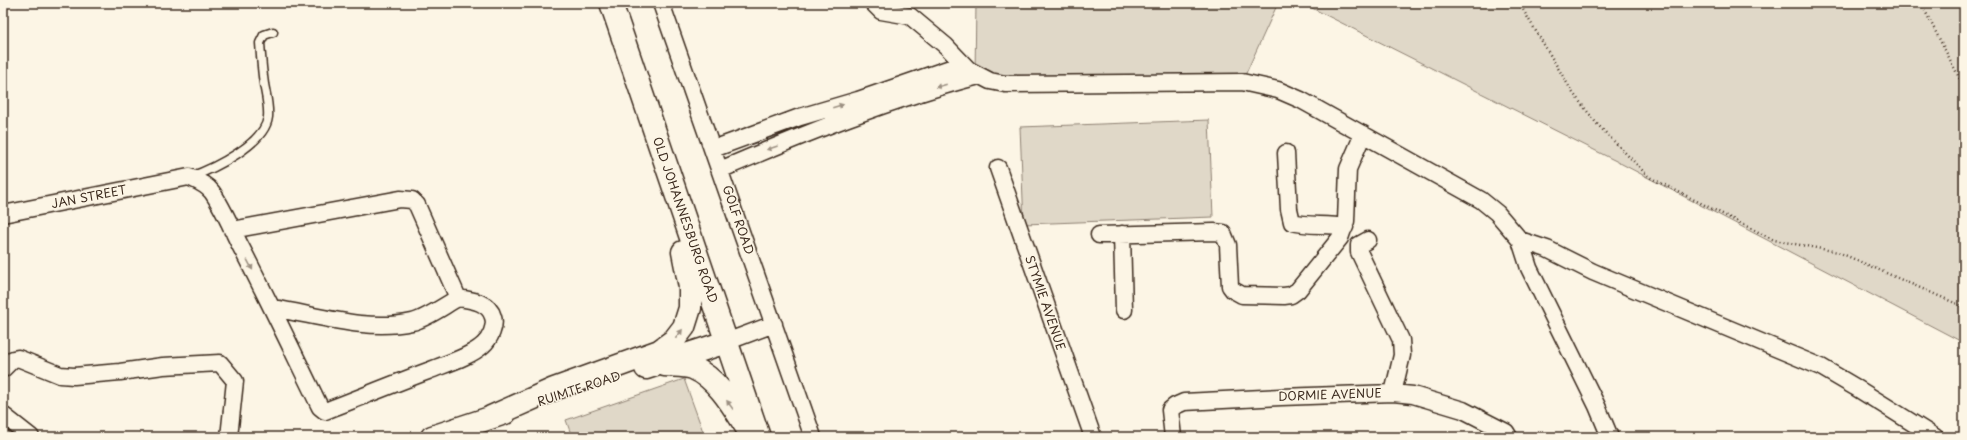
<svg xmlns="http://www.w3.org/2000/svg" width="1967" height="440" viewBox="0 0 1967 440" font-family="'Playpen Sans',sans-serif">
  <style>
    .green { fill: #e0d8c8; stroke: #8e8173 }
    .lines { fill: none; stroke-linecap: round; stroke-linejoin: round }
    .service-casing { stroke: #3b2a1e; stroke-width: 11 }
    .minor-casing { stroke: #3b2a1e; stroke-width: 19 }
    .secondary-casing { stroke: #3b2a1e; stroke-width: 25 }
    .path { stroke: #3b2a1e; stroke-width: 2.5; stroke-dasharray: 1 3; stroke-linecap: butt }
    .service { stroke: #fcf5e5; stroke-width: 8 }
    .minor { stroke: #fcf5e5; stroke-width: 16 }
    .secondary { stroke: #fcf5e5; stroke-width: 22 }
    .oneway { fill: #9c9082 }
    .labels { text-anchor: middle; stroke-width: 3; stroke-linejoin: round; paint-order: stroke }
    .street-label { font-size: 12px; fill: #3b2a1e; stroke: #fcf5e5 }
  </style>
  <rect width="100%" height="100%" fill="#fcf5e5"/>
  <filter id="ink" filterUnits="userSpaceOnUse"><feTurbulence type="fractalNoise" baseFrequency=".025" numOctaves="2"/><feDisplacementMap in="SourceGraphic" scale="8" xChannelSelector="R" yChannelSelector="G"/><feConvolveMatrix kernelMatrix="1 2 1 2 8 2 1 2 1" color-interpolation-filters="sRGB"/></filter>
  <g filter="url(#ink)">
    <path class="green" d="M976,3H1278L1242,82L975,74Z
      M1302,3H1964V343L1620,163Z
      M1209,120L1213,217L1024,224L1020,127Z
      M684,379L705,437H572L566,420Z"/>
    <g class="lines">
      <defs>
        <path id="service" d="M190,177C213,169 265,144 268,117C269,106 266,95 264,84C262,70 261,57 260,43L264,35L273,32"/>
        <path id="minor" d="M661,3L813,437
          M873,3L881,11L910,16L946,46L969,70L990,81L1005,84L1242,82L1278,90L1301,100L1481,200L1497,213L1520,240L1529,268L1597,406L1610,437
          M713,149L800,117L858,100L962,64
          M1286,153L1289,209L1292,222C1309,227 1327,223 1345,227
          M998,168L1093,437
          M720,170C804,134 890,99 979,76
          M3,214L189,177C197,181 206,184 212,192C224,209 232,230 242,249C269,301 294,354 320,407L325,411C359,398 393,384 428,371C445,364 470,357 483,345C490,339 496,326 493,317C489,302 472,300 458,298L417,205L412,200L400,199L232,230
          M1122,234L1124,310
          M1099,235L1214,232L1223,233L1228,245L1230,286L1233,290L1242,295L1284,296L1291,295L1298,290L1340,238L1346,221L1348,169L1363,134
          M1368,240L1359,245V252L1401,340L1402,355L1393,393
          M1520,240L1547,249L1593,272L1821,367L1855,387L1935,437
          M272,308C317,315 366,332 412,322C426,319 445,305 458,298
          M726,342L774,324
          M3,369L13,359L18,358L60,375L74,376L120,372L163,366L220,363L235,381L229,437
          M3,415L31,437
          M1173,437L1170,410L1175,406L1184,402L1281,397L1393,393L1413,395L1463,410L1506,432L1509,437"/>
        <path id="secondary" d="M611,3L759,437
          M665,365C673,366 684,365 693,368C719,379 735,410 750,433
          M646,368L726,342
          M491,417L554,389L659,351L674,340L684,327L690,308V287L683,252
          M432,437L505,413"/>
      </defs>
      <use href="#service" class="service-casing"/>
      <use href="#minor" class="minor-casing"/>
      <use href="#secondary" class="secondary-casing"/>
      <path class="path" d="M1519,3L1573,93L1597,124L1649,177L1774,240L1838,252L1964,307
        M1921,3L1964,87"/>
      <use href="#service" class="service"/>
      <use href="#minor" class="minor"/>
      <use href="#secondary" class="secondary"/>
    </g>
    <defs><path id="oneway-solid" d="M-6-.8H1V-3.2L6.5 0L1 3.2V.8H-6Z"/></defs>
    <g class="oneway">
      <use href="#oneway-solid" transform="translate(941 86) rotate(164)"/>
      <use href="#oneway-solid" transform="translate(838 106) rotate(-16)"/>
      <use href="#oneway-solid" transform="translate(772 148) rotate(161)"/>
      <use href="#oneway-solid" transform="translate(250 265) rotate(62)"/>
      <use href="#oneway-solid" transform="translate(679 334) rotate(-53)"/>
      <use href="#oneway-solid" transform="translate(730 405) rotate(-126)"/>
    </g>
  </g>
  <g class="labels">
    <g class="street-label">
      <text transform="translate(89 197) rotate(-11)" y="4">JAN STREET</text>
      <text transform="translate(685 220) rotate(71)" y="4">OLD JOHANNESBURG ROAD</text>
      <text transform="translate(738 220) rotate(71)" y="4">GOLF ROAD</text>
      <text transform="translate(1045 303) rotate(71)" y="4">STYMIE AVENUE</text>
      <text transform="translate(579 389) rotate(-18)" y="4">RUIMTE ROAD</text>
      <text transform="translate(1330 395) rotate(-2)" y="4">DORMIE AVENUE</text>
    </g>
  </g>
  <rect width="1967" height="440" fill="none" stroke="#fcf5e5" stroke-width="16"/>
  <rect x="8" y="8" width="1951" height="424" fill="none" stroke="#3b2a1e" stroke-width="1.5" filter="url(#ink)"/>
</svg>
